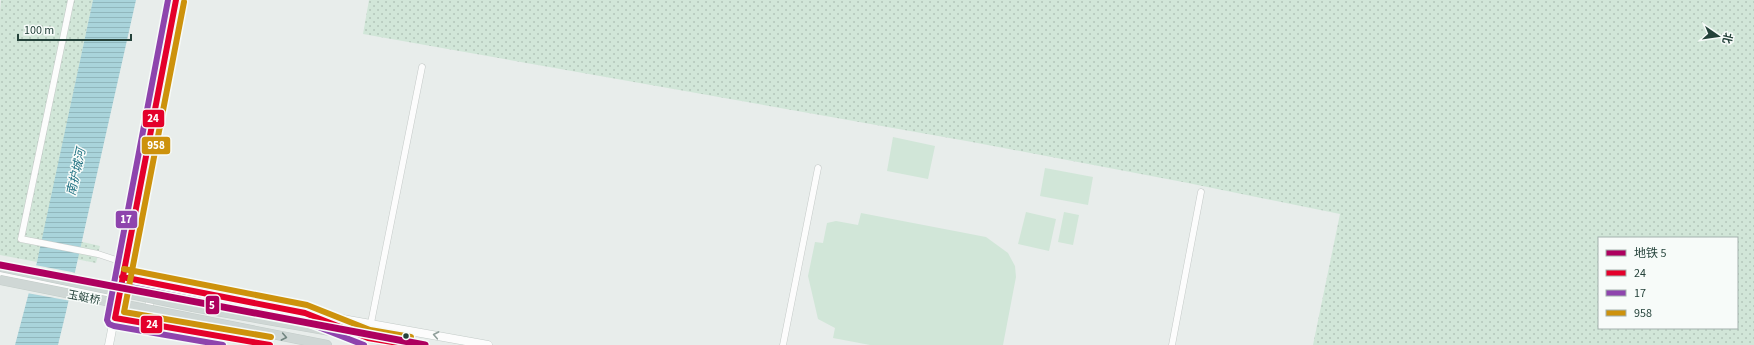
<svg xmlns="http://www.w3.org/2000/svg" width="1754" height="345" viewBox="0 0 1754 345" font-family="'Source Sans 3','Noto Sans SC',sans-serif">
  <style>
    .park { fill: url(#park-dots); fill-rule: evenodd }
    .garden { fill: #d1e6d8 }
    .water { fill: url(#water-rules) }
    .pier { fill: #e8edeb }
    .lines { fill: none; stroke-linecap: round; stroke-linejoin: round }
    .street-casing { stroke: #c5cac8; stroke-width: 7 }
    .secondary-casing { stroke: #c3cbc8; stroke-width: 9 }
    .primary-casing { stroke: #c3ccc9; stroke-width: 10 }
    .street { stroke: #fcfcfc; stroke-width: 6 }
    .secondary { stroke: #fcfcfc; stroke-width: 8 }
    .primary { stroke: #cfd7d5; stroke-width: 9 }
    .primary-bridge-casing { stroke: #c3ccc9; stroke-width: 10; stroke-linecap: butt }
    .primary-bridge { stroke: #cfd7d5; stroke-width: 9 }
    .bus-1-casing { stroke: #f7fbf9; stroke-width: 9 }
    .bus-2-casing { stroke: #f7fbf9; stroke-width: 9 }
    .bus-3-casing { stroke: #f7fbf9; stroke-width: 9 }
    .bus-1 { stroke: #e4002b; stroke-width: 6 }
    .bus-2 { stroke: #8e44ad; stroke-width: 6 }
    .bus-3 { stroke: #cd920c; stroke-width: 6 }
    .metro-1-casing { stroke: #f7fbf9; stroke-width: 10 }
    .metro-1 { stroke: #ae005f; stroke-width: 7 }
    .oneway { stroke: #909f9b }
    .oneway2 { stroke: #718580 }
    .bus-dot { fill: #24423a; stroke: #f7fbf9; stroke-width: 1.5 }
    .labels { text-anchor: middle; stroke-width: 3; stroke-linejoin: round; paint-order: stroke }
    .street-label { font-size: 11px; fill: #24423a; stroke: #f7fbf9 }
    .water-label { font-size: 12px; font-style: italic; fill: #1c6f80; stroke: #f7fbf9 }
    .line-badge { stroke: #f7fbf9; stroke-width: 1.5 }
    .badge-label { font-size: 11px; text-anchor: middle; font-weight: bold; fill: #fff }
  </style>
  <defs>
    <pattern id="park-dots" width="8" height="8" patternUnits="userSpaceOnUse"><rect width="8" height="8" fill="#d1e6d8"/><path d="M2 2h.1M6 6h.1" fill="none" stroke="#b3c6ba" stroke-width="1.8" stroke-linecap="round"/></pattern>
    <pattern id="water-rules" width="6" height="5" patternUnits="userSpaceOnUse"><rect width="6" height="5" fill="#a9d4db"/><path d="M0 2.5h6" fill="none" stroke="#91b7bd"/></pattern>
  </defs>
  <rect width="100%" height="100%" fill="#e8edeb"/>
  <path class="park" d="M1,0H93L44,233L100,246L96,263L40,252L37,262L0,255V12Z
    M369,0H1754V345H1313L1340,214L1188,183L972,142L363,34ZM1599,238H1737V328H1599Z"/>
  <path class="garden" d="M893,137L935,146L928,179L887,171Z
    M1045,168L1093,177L1088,205L1040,196Z
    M1026,212L1056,219L1049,251L1018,244Z
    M1064,212L1079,215L1073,245L1058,242Z
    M861,213L986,237L1008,253L1015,266L1016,277L1003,345H870L833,338L835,328L818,319L808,276L815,242L823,243L827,223L836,221L858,225Z"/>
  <path class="water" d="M93,0H136L66,312L58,345H15L37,262Z"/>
  <path class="pier" d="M35,265L77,273L71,301L27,293Z"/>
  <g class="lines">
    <defs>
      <path id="street" d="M71,0L21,239L98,254L125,263
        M368,338L422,67
        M783,345L818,168
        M1172,345L1201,192"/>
      <path id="secondary" d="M0,273L118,298
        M122,277L305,313L356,333
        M320,315L488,345
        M115,318L270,345
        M146,324L153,283
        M109,345L176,0"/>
      <path id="primary" d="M193,307L410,345
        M191,318L327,345"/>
    </defs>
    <use href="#street" class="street-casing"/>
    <use href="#secondary" class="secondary-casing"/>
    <use href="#primary" class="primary-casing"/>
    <use href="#street" class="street"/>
    <use href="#secondary" class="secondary"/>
    <use href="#primary" class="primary"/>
    <defs>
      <path id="primary-bridge" d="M0,267L193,307
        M0,280L191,318"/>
    </defs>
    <use href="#primary-bridge" class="primary-bridge-casing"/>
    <use href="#primary-bridge" class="primary-bridge"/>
    <defs>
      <path id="bus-1" d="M176,0L115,318L270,345
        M122,277L305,313L368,338L410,345"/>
      <path id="bus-2" d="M168,0L107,320L109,324L114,326L223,345
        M120,285L303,321L364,345"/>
      <path id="bus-3" d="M184,2L124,312L271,337
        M124,269L307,305L370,330L411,337"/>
    </defs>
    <use href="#bus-1" class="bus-1-casing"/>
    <use href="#bus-2" class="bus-2-casing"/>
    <use href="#bus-3" class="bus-3-casing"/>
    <use href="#bus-1" class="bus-1"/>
    <use href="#bus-2" class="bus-2"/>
    <use href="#bus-3" class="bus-3"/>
    <defs>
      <path id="metro-1" d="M0,265L425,345"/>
    </defs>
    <use href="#metro-1" class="metro-1-casing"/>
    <use href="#metro-1" class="metro-1"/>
  </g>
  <defs><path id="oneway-chevron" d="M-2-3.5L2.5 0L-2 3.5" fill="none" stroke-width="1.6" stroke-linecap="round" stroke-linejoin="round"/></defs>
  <use class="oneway" href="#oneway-chevron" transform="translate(436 335) rotate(-169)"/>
  <use class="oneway2" href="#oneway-chevron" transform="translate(284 337) rotate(11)"/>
  <circle class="bus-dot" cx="406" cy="336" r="3.5"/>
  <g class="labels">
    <g class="street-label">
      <text transform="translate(84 297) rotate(11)" y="4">玉蜓桥</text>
    </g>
    <g class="water-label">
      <text transform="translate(76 172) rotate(-77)" y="4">南护城河</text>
    </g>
  </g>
  <g class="line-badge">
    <rect x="142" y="109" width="23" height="19" rx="4" fill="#e4002b"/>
    <rect x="141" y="136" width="30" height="19" rx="4" fill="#cd920c"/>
    <rect x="115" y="210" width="23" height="19" rx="4" fill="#8e44ad"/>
    <rect x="205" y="295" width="15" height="20" rx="4" fill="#ae005f"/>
    <rect x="140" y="315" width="23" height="19" rx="4" fill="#e4002b"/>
  </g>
  <g class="badge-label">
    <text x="153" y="122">24</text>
    <text x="156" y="149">958</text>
    <text x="126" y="223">17</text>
    <text x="212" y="309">5</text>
    <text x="152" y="328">24</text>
  </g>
  <rect x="1598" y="237" width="140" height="92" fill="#f7fbf9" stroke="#a3b1ad"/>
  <rect x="1606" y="250" width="20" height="6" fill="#ae005f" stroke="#a3b1ad"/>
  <text x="1634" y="257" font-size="12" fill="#24423a">地铁 5</text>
  <rect x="1606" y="270" width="20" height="6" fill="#e4002b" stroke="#a3b1ad"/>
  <text x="1634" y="277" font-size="12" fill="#24423a">24</text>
  <rect x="1606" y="290" width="20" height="6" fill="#8e44ad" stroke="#a3b1ad"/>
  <text x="1634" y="297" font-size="12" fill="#24423a">17</text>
  <rect x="1606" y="310" width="20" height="6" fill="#cd920c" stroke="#a3b1ad"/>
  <text x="1634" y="317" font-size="12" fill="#24423a">958</text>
  <g transform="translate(1718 36) rotate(103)" stroke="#f7fbf9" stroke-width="3" paint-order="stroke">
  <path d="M0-3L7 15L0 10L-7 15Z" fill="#24423a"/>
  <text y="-6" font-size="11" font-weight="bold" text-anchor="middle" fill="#24423a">北</text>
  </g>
  <path d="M18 34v6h113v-6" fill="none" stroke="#24423a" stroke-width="2"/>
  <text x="24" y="34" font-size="12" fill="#24423a" stroke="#f7fbf9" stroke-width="3" paint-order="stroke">100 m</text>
</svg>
